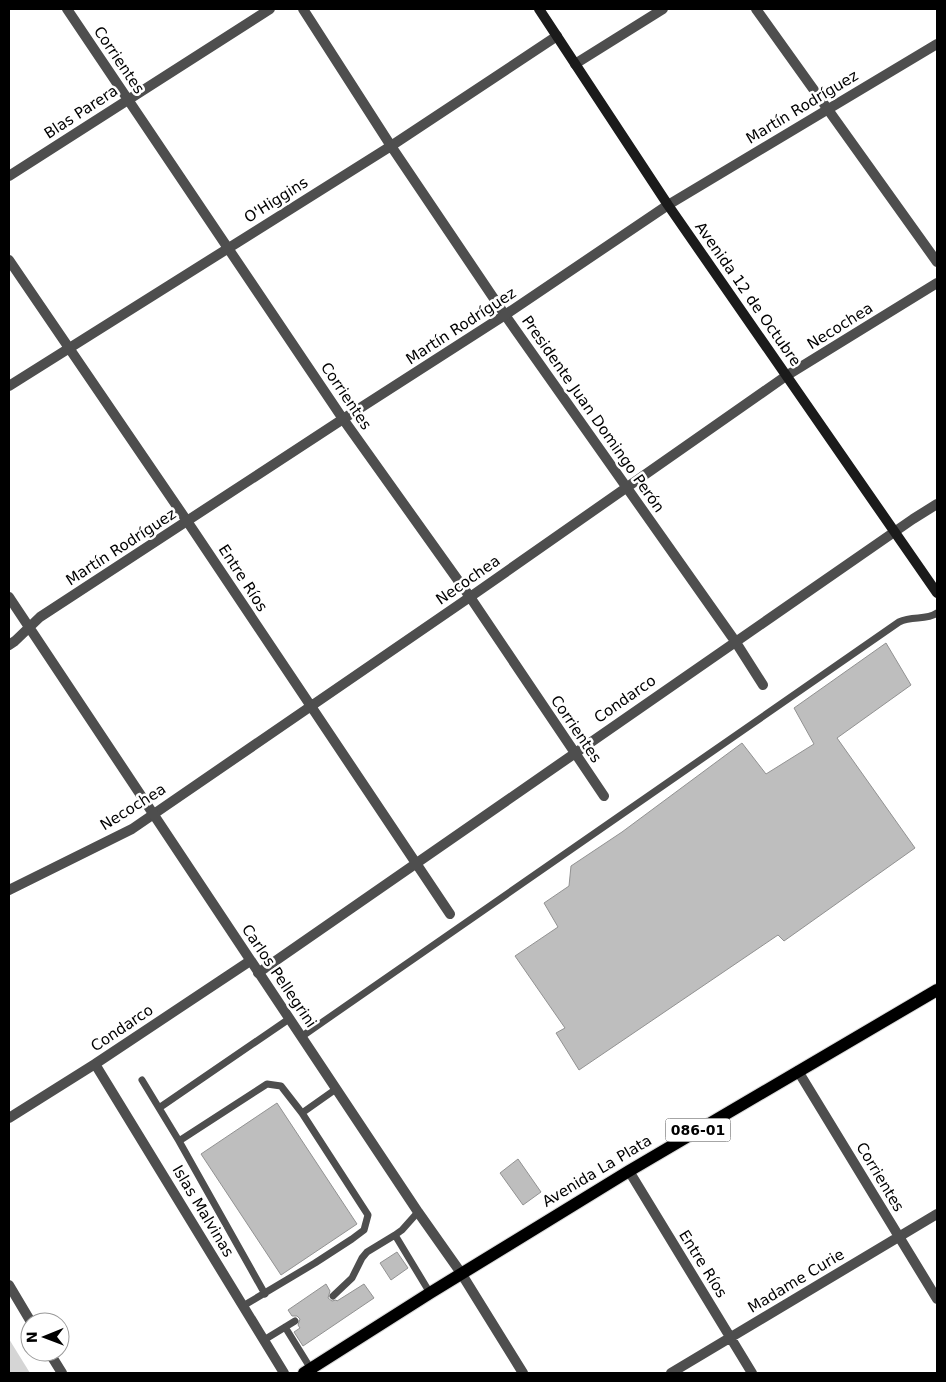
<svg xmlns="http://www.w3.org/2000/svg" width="946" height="1382" viewBox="0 0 946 1382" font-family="'DejaVu Sans',sans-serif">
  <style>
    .green { fill: #d5d5d5 }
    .building { fill: #bebebe; stroke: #929292 }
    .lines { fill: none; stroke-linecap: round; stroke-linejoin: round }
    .primary-casing { stroke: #dbdbdb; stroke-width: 14 }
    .service { stroke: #4e4e4e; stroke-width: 7 }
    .minor { stroke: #4e4e4e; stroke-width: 10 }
    .tertiary { stroke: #4e4e4e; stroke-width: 10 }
    .secondary { stroke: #1b1b1b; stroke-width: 10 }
    .primary { stroke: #000; stroke-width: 12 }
    .labels { text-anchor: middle; stroke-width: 5; stroke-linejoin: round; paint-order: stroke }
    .shield { fill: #fff; stroke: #4c4c4c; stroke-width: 1 }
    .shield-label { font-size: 14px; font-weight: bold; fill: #000 }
    .street-label { font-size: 15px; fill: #000; stroke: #fff }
  </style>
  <rect width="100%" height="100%" fill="#fff"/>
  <path class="green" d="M9,1339L30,1373H9Z"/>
  <path class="building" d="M886,643L911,685L837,738L915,848L784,941L778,935L579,1070L556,1033L565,1028L515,956L558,927L544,903L569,886L571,866L622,832L742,743L766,774L814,744L794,708Z
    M277,1103L357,1224L281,1275L201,1154Z
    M518,1159L541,1192L523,1205L500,1173Z
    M397,1252L408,1268L391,1280L380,1263Z
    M326,1284L330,1291L328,1298L332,1301L336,1300L337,1301L364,1284L374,1298L303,1346L294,1332L300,1328L298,1325L300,1319L297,1316H292L288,1310Z"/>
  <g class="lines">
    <defs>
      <path id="primary" d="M304,1373L430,1293L629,1171L937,990"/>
    </defs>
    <use href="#primary" class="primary-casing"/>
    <path class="service" d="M301,1037L899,622C913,615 925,621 937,613
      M142,1080L179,1141L265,1294
      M159,1108L289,1019
      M302,1113L336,1089
      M179,1141L267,1084L281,1086L302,1113L368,1215L364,1230L352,1239L315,1263L243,1306
      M418,1212L402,1230L395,1235L430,1293
      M333,1296L352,1278L362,1258L367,1252L395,1235
      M285,1327L311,1369
      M264,1340L295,1321"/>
    <path class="minor" d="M67,9L343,419L470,597L604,796
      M303,9L391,146L505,315L735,641L763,685
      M756,9L937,262
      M575,64L663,9
      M9,176L270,9
      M9,260L187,521L450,914
      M9,386L391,146L557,36
      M9,890L132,829L470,597L786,376L937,283
      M258,973L913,519L937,504
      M95,1064L284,1373
      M798,1071L937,1299
      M9,1118L95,1064L250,961
      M629,1171L752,1373
      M9,1285L31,1322
      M49,1352L62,1373
      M671,1373L937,1214"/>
    <path class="tertiary" d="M9,597L418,1212L461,1273L523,1373
      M9,645L15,641L40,617L343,419L505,315L668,205L937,44"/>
    <path class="secondary" d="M539,9L668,205L937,593"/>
    <use href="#primary" class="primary"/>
  </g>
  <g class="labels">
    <rect class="shield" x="665.5" y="1118.5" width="65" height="23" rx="4"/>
    <g class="shield-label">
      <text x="698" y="1135">086-01</text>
    </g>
    <g class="street-label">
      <text transform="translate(119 60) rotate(56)" y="5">Corrientes</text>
      <text transform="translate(802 107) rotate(-31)" y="5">Martín Rodríguez</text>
      <text transform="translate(81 112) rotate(-33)" y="5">Blas Parera</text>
      <text transform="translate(276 200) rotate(-32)" y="5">O'Higgins</text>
      <text transform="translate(748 294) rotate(55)" y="5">Avenida 12 de Octubre</text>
      <text transform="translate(461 326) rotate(-33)" y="5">Martín Rodríguez</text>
      <text transform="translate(840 326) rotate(-32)" y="5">Necochea</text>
      <text transform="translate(346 396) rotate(56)" y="5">Corrientes</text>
      <text transform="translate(593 414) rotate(55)" y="5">Presidente Juan Domingo Perón</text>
      <text transform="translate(121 547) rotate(-33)" y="5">Martín Rodríguez</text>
      <text transform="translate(243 578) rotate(57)" y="5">Entre Ríos</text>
      <text transform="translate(468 580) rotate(-35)" y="5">Necochea</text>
      <text transform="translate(625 699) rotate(-35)" y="5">Condarco</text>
      <text transform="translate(576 729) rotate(56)" y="5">Corrientes</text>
      <text transform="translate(133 807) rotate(-32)" y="5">Necochea</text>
      <text transform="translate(279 976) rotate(56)" y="5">Carlos Pellegrini</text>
      <text transform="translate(122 1028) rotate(-34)" y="5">Condarco</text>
      <text transform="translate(597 1171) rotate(-31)" y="5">Avenida La Plata</text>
      <text transform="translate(880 1177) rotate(59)" y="5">Corrientes</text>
      <text transform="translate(203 1211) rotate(59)" y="5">Islas Malvinas</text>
      <text transform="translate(703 1264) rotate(58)" y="5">Entre Ríos</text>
      <text transform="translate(796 1281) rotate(-31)" y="5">Madame Curie</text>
    </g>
  </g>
  <rect width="946" height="1382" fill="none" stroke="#000000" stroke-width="20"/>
  <g transform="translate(45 1337) rotate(269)"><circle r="24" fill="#ffffff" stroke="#999999"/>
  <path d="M0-4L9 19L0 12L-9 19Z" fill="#000000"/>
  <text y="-8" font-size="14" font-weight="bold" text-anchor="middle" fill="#000000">N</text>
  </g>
</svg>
